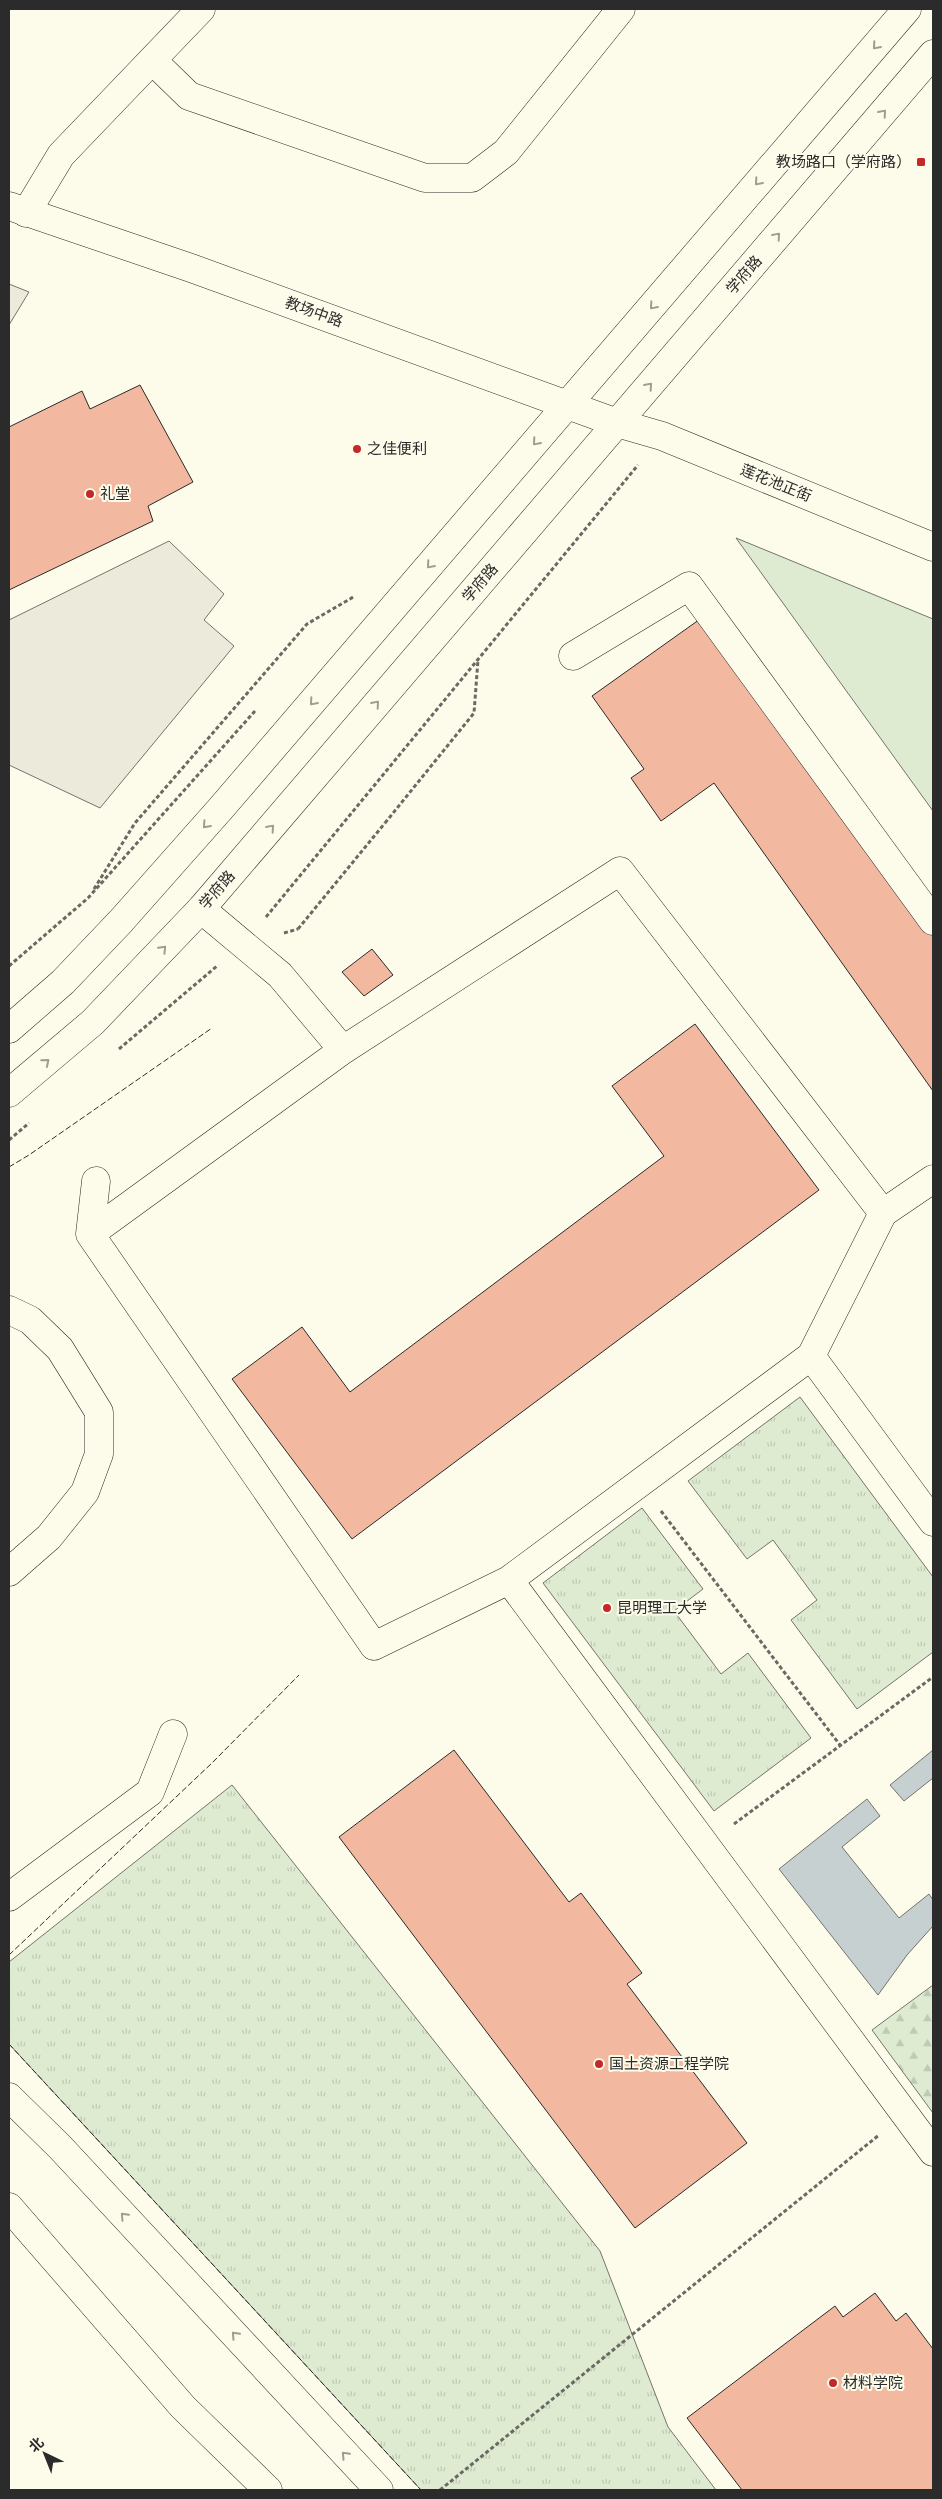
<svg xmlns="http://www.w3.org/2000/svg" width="942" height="2499" viewBox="0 0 942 2499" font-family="'Nunito Sans','Noto Sans SC',sans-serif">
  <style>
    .grass { fill: url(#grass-tufts); stroke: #74746e }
    .forest { fill: url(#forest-firs); stroke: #74746e }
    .garden { fill: #deebd1; stroke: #74746e }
    .parking { fill: #eceadb; stroke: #74746e }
    .water { fill: #c7d0d0; stroke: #74746e }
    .building { fill: #f2b8a0; stroke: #2b2b2b }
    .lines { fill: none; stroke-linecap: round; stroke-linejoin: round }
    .minor-casing { stroke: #2b2b2b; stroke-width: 29 }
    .major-casing { stroke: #2b2b2b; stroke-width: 29 }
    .path { stroke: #6a6964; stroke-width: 3; stroke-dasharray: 4 2.5; stroke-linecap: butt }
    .minor { stroke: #fdfbea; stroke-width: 28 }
    .major { stroke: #fdfbea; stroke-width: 28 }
    .path-bridge { stroke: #6a6964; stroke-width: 3; stroke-dasharray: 4 2.5; stroke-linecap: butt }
    .fence { stroke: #2b2b2b; stroke-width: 1; stroke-dasharray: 6 2.5; stroke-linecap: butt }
    .oneway { stroke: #9e9d94 }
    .poi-dot { fill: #c62828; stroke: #fdfbea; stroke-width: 2 }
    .labels { text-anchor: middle; stroke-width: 4; stroke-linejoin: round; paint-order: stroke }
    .poi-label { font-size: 15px; fill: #2b2b2b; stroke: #fdfbea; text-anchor: start }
    .street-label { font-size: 15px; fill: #2b2b2b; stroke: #fdfbea }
  </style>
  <defs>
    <pattern id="grass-tufts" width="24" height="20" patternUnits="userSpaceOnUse" patternTransform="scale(1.25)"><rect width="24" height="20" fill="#deebd1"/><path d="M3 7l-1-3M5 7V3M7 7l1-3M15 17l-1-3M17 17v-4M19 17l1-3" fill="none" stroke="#bfcab4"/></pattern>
    <pattern id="forest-firs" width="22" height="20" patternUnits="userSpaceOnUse" patternTransform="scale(1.25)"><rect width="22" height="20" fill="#deebd1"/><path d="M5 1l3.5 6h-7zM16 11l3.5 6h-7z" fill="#bfcab4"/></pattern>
  </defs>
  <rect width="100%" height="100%" fill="#fdfbea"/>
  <path class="grass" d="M800,1397L933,1577V1652L857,1709L791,1620L817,1600L773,1540L747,1559L688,1481Z
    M642,1508L703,1589L674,1611L721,1674L748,1653L811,1738L714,1811L543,1583Z
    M232,1785L600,2251L668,2427L716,2490H421L9,2044V1962Z"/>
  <path class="forest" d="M933,1985V2113L872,2030Z"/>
  <path class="garden" d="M736,538L933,619V811Z"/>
  <path class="parking" d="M9,284L29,292L9,325Z
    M169,541L224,594L204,620L234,646L100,808L9,765V620Z"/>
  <path class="water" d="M933,1750V1778L904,1801L890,1785Z
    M867,1799L880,1816L842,1847L899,1918L929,1894L933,1900V1926L907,1955L878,1995L779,1869Z"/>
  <path class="building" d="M140,385L193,482L148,506L153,521L9,590V427L82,391L90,409Z
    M717,607L933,909V1091L714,783L661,821L631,778L644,769L592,696Z
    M372,949L393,975L364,996L342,972Z
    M695,1024L819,1190L352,1539L232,1379L302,1327L350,1392L664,1156L612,1086Z
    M454,1750L569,1902L581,1893L642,1973L627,1984L747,2143L635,2228L339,1837Z
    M875,2293L896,2321L906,2313L933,2349V2490H742L687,2418L835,2306L843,2317Z"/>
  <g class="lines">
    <defs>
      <path id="minor" d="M152,60L189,96L425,178H472L506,152L621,9
        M26,213L61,155L201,9
        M573,656L689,586L933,921
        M201,909L280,975L343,1050L620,871L883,1213L811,1356
        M9,1029L63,982L121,921L222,807L907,9
        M343,1050L90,1234L374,1646L509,1580L811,1356L933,1522
        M883,1213L933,1179
        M90,1234L96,1181
        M9,1310L30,1320L60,1349L99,1412V1454L85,1492L49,1537L9,1572
        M509,1580L933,2152
        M9,1897L150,1792L173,1734
        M9,2097L60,2147L379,2490
        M9,2207L183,2407L268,2490"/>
      <path id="major" d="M9,206L191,268L617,423L662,436L933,547
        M9,1093L93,1022L201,909L933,54"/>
    </defs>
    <use href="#minor" class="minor-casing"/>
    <use href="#major" class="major-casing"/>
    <path class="path" d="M385,823L474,713L478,660
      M94,889L135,823L307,624L355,596
      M266,917L638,465
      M284,933L298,929
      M9,966L88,898L255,711
      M119,1049L217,966
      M9,1140L29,1123
      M661,1511L840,1745
      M734,1824L933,1677
      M440,2490L879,2135"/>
    <use href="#minor" class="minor"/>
    <use href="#major" class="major"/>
    <path class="path-bridge" d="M298,929L385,823"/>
    <path class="fence" d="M9,1167L29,1155L212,1028
      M9,1955L212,1763L299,1675
      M9,2044L421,2490"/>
  </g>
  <defs><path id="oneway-chevron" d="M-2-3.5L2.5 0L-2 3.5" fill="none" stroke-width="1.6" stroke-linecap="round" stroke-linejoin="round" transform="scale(1.25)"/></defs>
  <g class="oneway">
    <use href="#oneway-chevron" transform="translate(876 46) rotate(131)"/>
    <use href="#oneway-chevron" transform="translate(883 113) rotate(-49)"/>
    <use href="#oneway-chevron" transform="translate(758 182) rotate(131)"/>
    <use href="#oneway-chevron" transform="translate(777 236) rotate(-49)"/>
    <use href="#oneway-chevron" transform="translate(653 306) rotate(131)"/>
    <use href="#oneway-chevron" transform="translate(649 386) rotate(-49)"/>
    <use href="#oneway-chevron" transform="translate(536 442) rotate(131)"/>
    <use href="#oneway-chevron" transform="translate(430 565) rotate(131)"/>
    <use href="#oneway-chevron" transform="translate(313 702) rotate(131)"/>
    <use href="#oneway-chevron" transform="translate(376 704) rotate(-49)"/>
    <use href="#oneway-chevron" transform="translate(206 825) rotate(132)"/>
    <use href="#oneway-chevron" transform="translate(271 828) rotate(-49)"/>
    <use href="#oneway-chevron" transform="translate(163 949) rotate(-46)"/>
    <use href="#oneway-chevron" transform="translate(46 1062) rotate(-40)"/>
    <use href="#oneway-chevron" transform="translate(124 2216) rotate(-133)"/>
    <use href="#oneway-chevron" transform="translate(235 2335) rotate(-133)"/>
    <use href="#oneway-chevron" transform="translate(345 2455) rotate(-133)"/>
  </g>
  <g class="poi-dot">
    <rect x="916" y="157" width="10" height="10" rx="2.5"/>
    <circle cx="357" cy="449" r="5"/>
    <circle cx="90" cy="494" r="5"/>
    <circle cx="607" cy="1608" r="5"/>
    <circle cx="599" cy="2064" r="5"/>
    <circle cx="833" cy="2383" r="5"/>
  </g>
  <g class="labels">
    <g class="poi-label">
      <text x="911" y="167" text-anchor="end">教场路口（学府路）</text>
      <text x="367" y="454">之佳便利</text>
      <text x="100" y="499">礼堂</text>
      <text x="617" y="1613">昆明理工大学</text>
      <text x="609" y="2069">国土资源工程学院</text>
      <text x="843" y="2388">材料学院</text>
    </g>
    <g class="street-label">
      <text transform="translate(744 275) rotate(-49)" y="5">学府路</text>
      <text transform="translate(314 312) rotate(20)" y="5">教场中路</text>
      <text transform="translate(776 483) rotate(22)" y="5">莲花池正街</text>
      <text transform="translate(480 583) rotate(-49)" y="5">学府路</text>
      <text transform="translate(217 890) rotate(-49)" y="5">学府路</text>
    </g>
  </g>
  <rect width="942" height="2499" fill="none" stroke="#2b2b2b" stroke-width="20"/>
  <g transform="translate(45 2454) rotate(317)" stroke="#fdfbea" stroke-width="4" paint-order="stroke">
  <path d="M0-4L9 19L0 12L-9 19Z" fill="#2b2b2b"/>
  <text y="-8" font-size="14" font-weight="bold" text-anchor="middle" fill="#2b2b2b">北</text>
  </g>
</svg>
